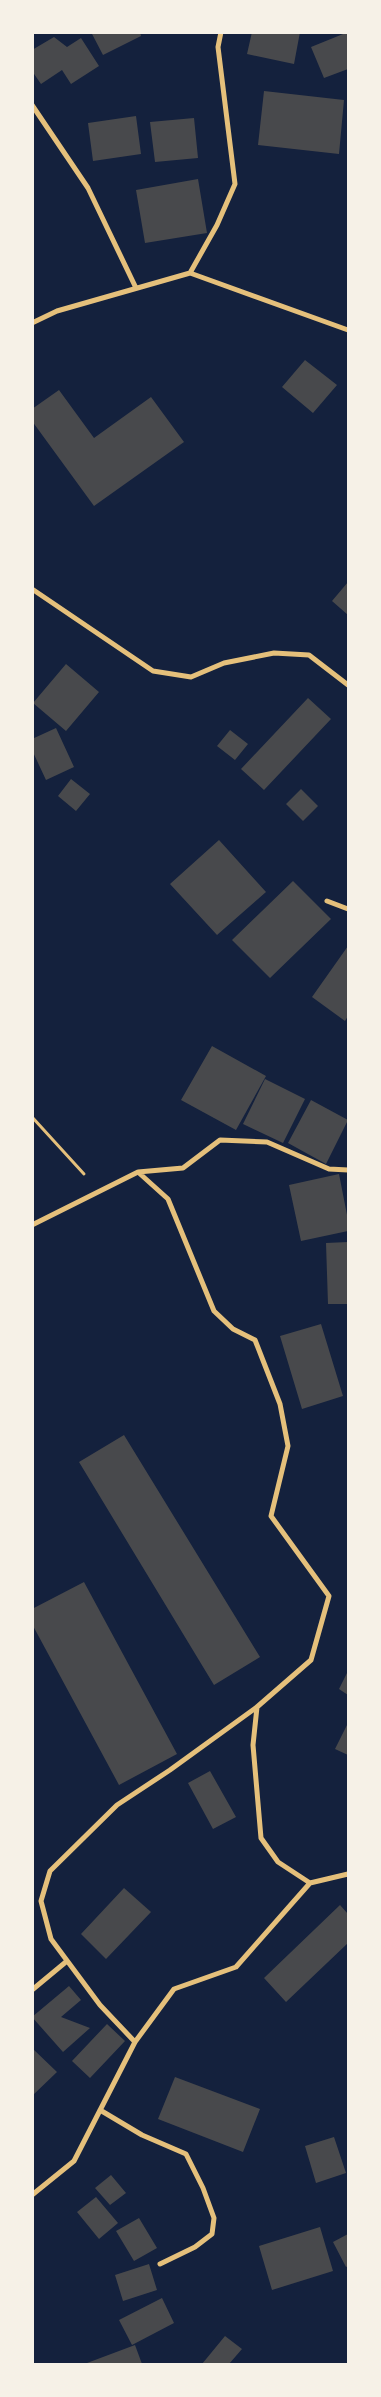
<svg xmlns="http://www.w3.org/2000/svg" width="381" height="2397" viewBox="0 0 381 2397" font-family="'Golos Text',sans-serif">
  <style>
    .building { fill: #48494c }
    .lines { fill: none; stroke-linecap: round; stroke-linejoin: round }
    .path { stroke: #e5c07b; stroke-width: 3 }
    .minor { stroke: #e5c07b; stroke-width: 5 }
  </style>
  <rect width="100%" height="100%" fill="#14213d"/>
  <path class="building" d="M91,32H140L141,36L103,55Z
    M252,32H300L294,64L247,54Z
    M348,32V69L324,78L311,47Z
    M54,37L67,47L81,38L99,66L71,84L62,70L41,84L32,71V50Z
    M264,91L344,100L339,154L258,145Z
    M136,116L141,154L93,161L88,123Z
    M194,118L198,158L155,162L150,122Z
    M198,179L207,233L145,243L136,190Z
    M305,360L337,385L313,413L282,387Z
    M59,390L94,438L151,397L184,442L94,506L32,421V409Z
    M348,582V615L332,601Z
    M66,664L99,692L66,731L33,703Z
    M308,698L331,719L264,790L241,769Z
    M56,728L74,767L46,780L32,750V739Z
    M230,730L248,744L235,760L217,746Z
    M71,779L90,794L76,811L58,796Z
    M301,789L318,806L303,821L286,804Z
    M219,840L266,892L217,935L170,884Z
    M293,881L331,919L270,978L232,940Z
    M348,946V1016L345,1021L312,997Z
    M212,1046L266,1076L236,1130L181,1100Z
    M265,1079L305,1099L283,1143L243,1124Z
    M311,1100L348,1120L326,1164L288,1143Z
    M339,1174L348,1220V1231L301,1241L289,1185Z
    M348,1242V1304H328L326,1243Z
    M321,1324L343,1396L302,1409L280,1336Z
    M124,1435L260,1657L214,1685L79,1462Z
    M84,1582L177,1754L119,1785L32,1624V1609Z
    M348,1671V1695L339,1689Z
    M348,1723V1755L335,1749Z
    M210,1771L236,1817L213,1829L188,1783Z
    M124,1888L151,1912L106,1959L81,1934Z
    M340,1905L348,1914V1943L286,2002L264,1978Z
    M69,1986L81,2000L61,2017L90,2028L63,2052L32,2017Z
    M107,2024L125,2041L90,2078L72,2061Z
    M32,2048L57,2072L32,2096Z
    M175,2077L260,2109L243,2152L158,2119Z
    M334,2137L346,2173L316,2183L305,2146Z
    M111,2175L126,2193L110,2205L95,2188Z
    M96,2197L118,2223L99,2239L77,2212Z
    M139,2218L157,2248L134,2261L116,2231Z
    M320,2227L333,2271L272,2290L259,2246Z
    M348,2234V2266L346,2267L333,2242Z
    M149,2264L157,2290L123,2301L115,2275Z
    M162,2298L174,2323L132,2345L119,2320Z
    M225,2336L242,2349L229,2364H202Z
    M135,2345L142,2364H87V2363Z"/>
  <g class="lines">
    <path class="path" d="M32,1117L84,1174"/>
    <path class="minor" d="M32,105L88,188L136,288
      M190,273L348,330
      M32,323L57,311L190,273L217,225L235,184L218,47L221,32
      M32,589L153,671L191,677L224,663L274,653L309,655L348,685
      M327,901L348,909
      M138,1172L183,1168L220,1140L267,1142L329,1169L348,1170
      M32,1225L138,1172L168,1199L214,1311L233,1329L255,1340L280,1404L288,1446L271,1516L329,1596L311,1660L257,1707L170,1770L117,1805L50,1871L41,1901L51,1939L100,2005L135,2042
      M257,1707L253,1745L261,1838L278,1862L310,1883
      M32,1990L67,1961
      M100,2110L142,2135L186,2154L203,2188L214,2218L212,2234L195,2247L160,2264
      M32,2195L74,2161L135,2042L174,1989L236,1967L310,1883L348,1874"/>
  </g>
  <rect width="381" height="2397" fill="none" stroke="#f6f1e7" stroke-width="68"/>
</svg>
